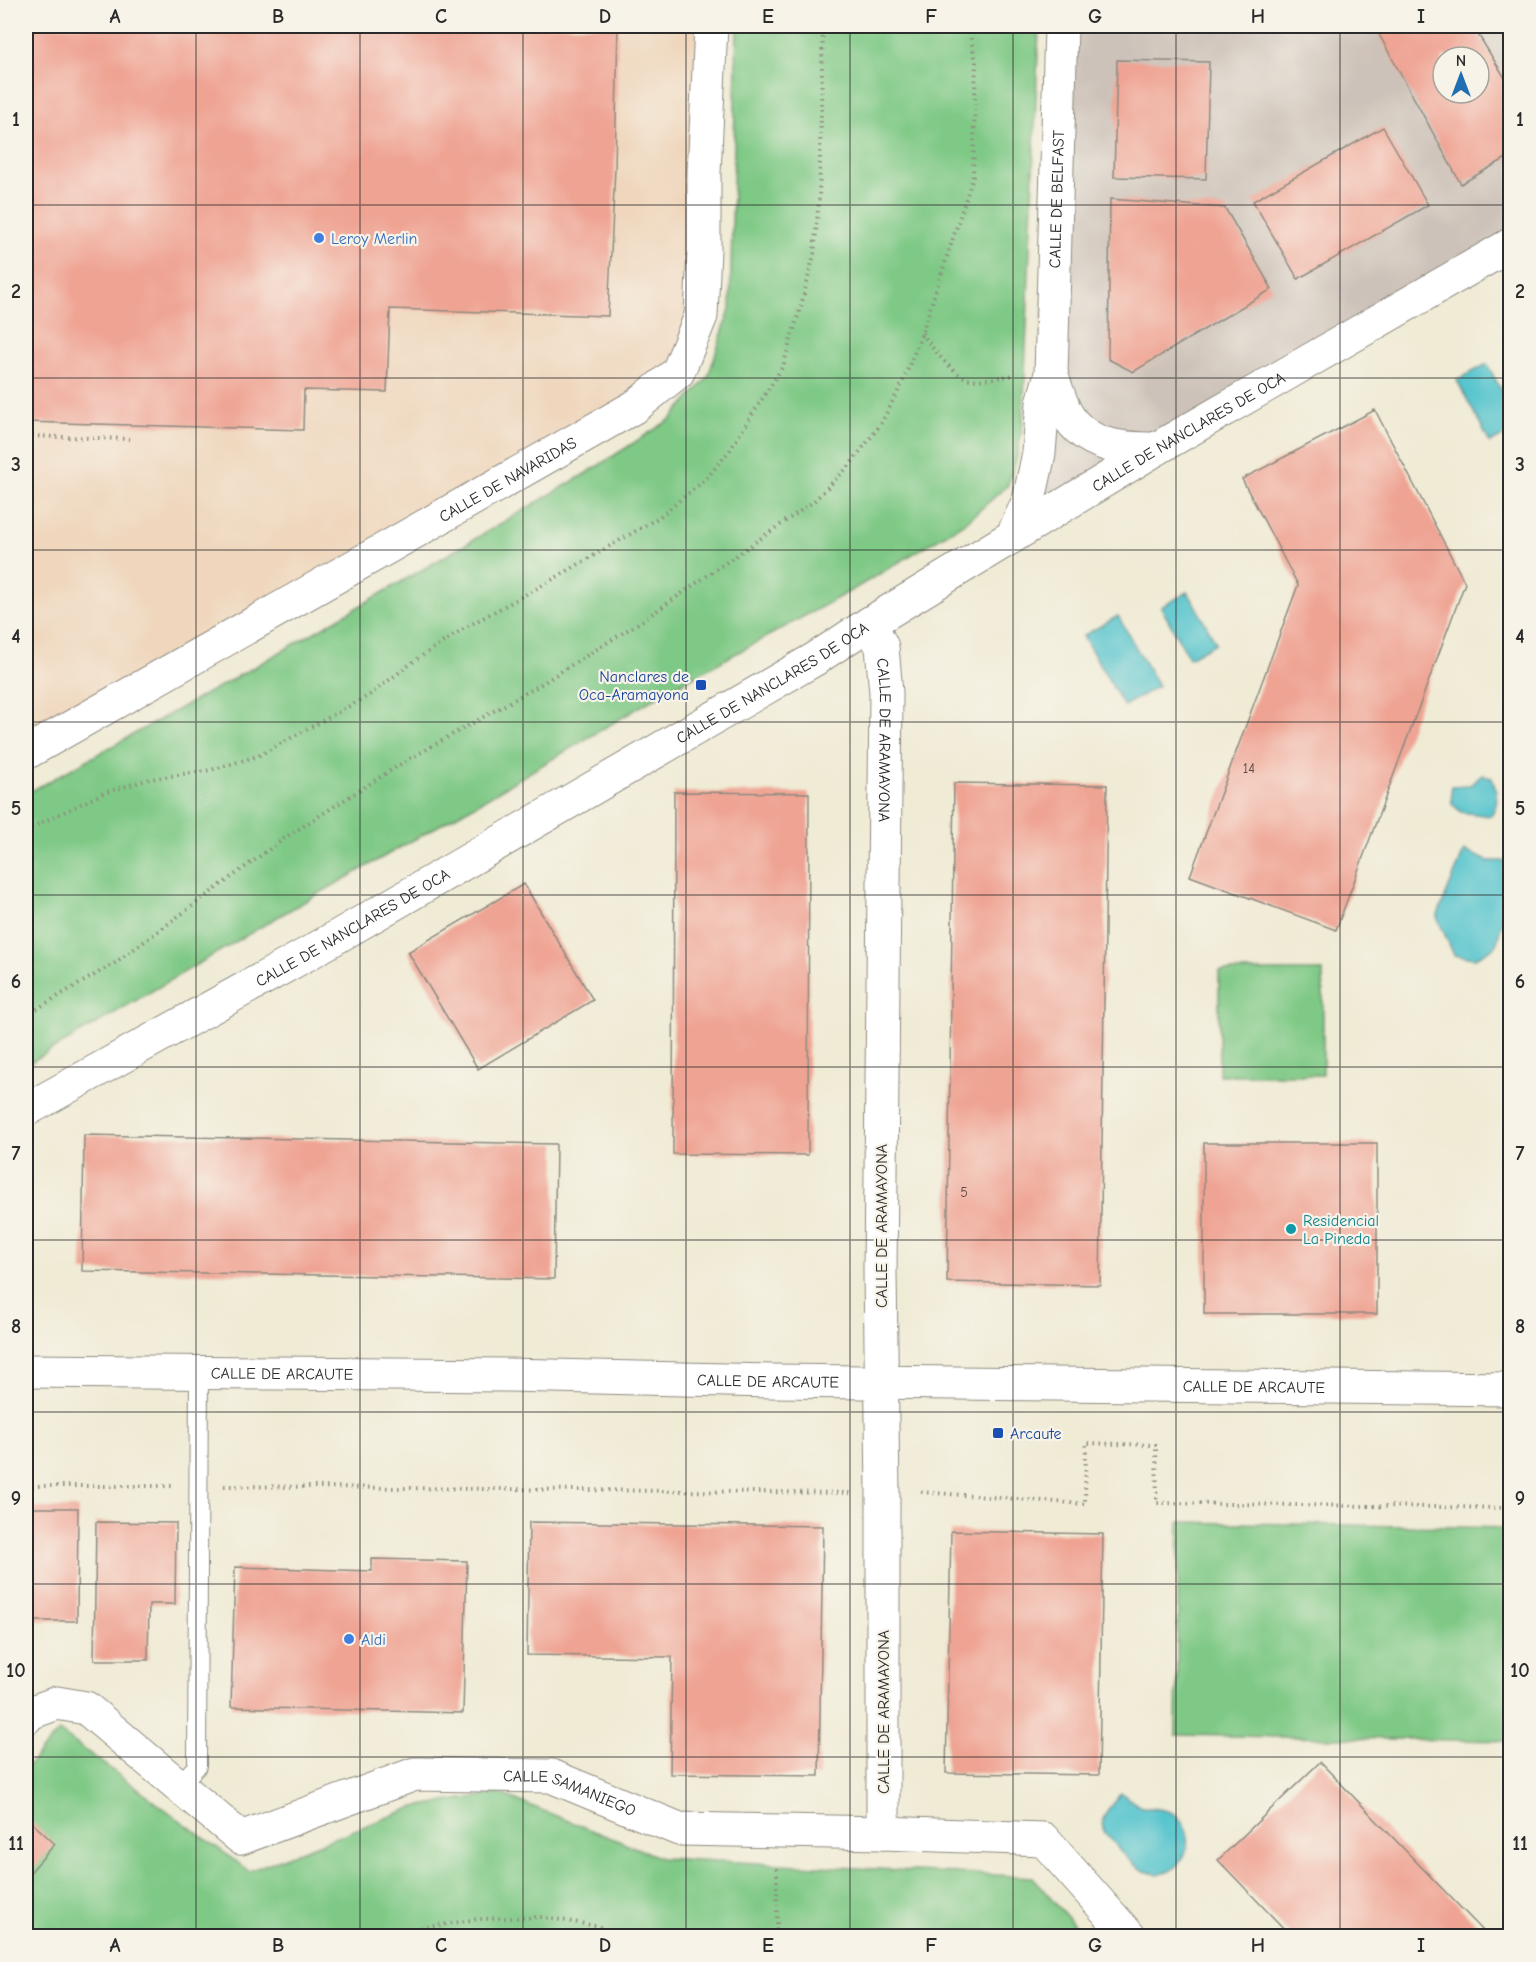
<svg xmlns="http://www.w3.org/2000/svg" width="1536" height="1962" viewBox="0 0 1536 1962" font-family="'Comic Neue',sans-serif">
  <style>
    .built { fill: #efd6bc }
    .industrial { fill: #cdc2b9; fill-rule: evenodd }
    .green { fill: #7fc986; stroke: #557a58; stroke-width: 1.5 }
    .water { fill: #57c5cd; stroke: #41787c; stroke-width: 1.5 }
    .building { fill: #efa393; fill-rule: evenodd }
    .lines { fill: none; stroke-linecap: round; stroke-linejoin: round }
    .service-casing { stroke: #8e8b80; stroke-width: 20 }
    .minor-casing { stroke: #8e8b80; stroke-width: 35 }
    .path { stroke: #8e8b80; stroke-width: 4; stroke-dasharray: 1.5 4.5; stroke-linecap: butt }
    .service { stroke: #fff; stroke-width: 18 }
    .minor { stroke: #fff; stroke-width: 33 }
    .grid { fill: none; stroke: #2b2b2b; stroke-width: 1.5; stroke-opacity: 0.55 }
    .shop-dot { fill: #3f7fe0; stroke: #f7f3e8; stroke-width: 2 }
    .transit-dot { fill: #1a4fb4; stroke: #f7f3e8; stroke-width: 2 }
    .culture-dot { fill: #0f9aa8; stroke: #f7f3e8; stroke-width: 2 }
    .labels { text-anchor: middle; stroke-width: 4.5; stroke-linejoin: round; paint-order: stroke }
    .number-label { font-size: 14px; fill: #5c4945 }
    .street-label { font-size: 16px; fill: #2b2b2b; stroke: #f7f3e8 }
    .shop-label { font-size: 16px; fill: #366cbe; stroke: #f7f3e8; text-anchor: start }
    .transit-label { font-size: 16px; fill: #164399; stroke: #f7f3e8; text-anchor: end }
    .culture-label { font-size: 16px; fill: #0d838f; stroke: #f7f3e8; text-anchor: start }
    .neatline { fill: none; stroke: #2b2b2b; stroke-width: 2 }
    .grid-label { font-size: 20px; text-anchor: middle; font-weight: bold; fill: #2b2b2b }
  </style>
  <rect width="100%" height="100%" fill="#f7f3e8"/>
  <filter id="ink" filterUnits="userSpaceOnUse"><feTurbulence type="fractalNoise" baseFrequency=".0167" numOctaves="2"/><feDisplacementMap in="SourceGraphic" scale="12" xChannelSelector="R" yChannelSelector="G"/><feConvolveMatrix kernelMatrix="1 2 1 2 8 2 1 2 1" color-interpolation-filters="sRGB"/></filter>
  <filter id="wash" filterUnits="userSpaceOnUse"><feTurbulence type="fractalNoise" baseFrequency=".008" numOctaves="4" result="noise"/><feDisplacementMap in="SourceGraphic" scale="24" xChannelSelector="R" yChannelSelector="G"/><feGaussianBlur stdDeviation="1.35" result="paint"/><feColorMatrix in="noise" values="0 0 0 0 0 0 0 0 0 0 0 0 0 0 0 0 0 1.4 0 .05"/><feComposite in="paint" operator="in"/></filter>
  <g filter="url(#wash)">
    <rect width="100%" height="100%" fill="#f0ebd5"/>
    <path class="built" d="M26,26H711L704,173L678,372L26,753Z"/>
    <path class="industrial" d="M1061,26H1510V245L1012,537L1029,500ZM1443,57H1479V93H1443Z"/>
    <path class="green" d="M737,26H1039L1023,423L1017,457L1008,485L965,523L854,589L660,695L475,805L288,911L26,1065V794L258,665L456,550L590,471L671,419L708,377L730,309Z
      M1219,971H1323V1075H1219Z
      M1179,1522L1510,1528V1741L1176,1735Z
      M59,1731L249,1871L414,1807L499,1793L661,1858L1032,1877L1084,1936H26V1768Z"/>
    <path class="water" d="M1487,364L1510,406V432L1490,443L1457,380Z
      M1188,592L1216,643L1189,658L1161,607Z
      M1118,616L1158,686L1124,706L1083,636Z
      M1482,775L1492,777C1496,791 1501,803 1490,816L1461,812L1452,804L1451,786L1470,785Z
      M1464,851L1488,861H1510V890L1496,946L1475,958L1454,955L1437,917Z
      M1121,1793C1127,1797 1133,1803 1140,1806C1153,1810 1169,1807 1179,1818C1200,1842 1179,1885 1145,1871C1130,1865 1117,1845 1105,1833C1096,1818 1112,1806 1121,1793Z"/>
    <g id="blocks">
      <path class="building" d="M26,26H618L615,168L608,316L390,309L387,392L304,390L303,430L26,422Z
        M1287,26H1473L1510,86V156L1461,184L1376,29L1287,28ZM1443,57H1479V93H1443Z
        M1117,60L1209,62L1206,179L1114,177Z
        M1383,127L1428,205L1298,279L1253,201Z
        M1110,199L1225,208L1272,289L1133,372L1108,359Z
        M1375,410L1465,583L1336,930L1190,876L1298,585L1242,479Z
        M954,783L1107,785L1100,1285L947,1282Z
        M674,792L809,793L808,1155L673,1154Z
        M524,884L593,1000L478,1069L408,952Z
        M84,1135L556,1144L554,1279L82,1271Z
        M1204,1143H1377V1314H1204Z
        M26,1508H78L77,1621H26Z
        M96,1522L176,1523L175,1604H149L148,1660H94Z
        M529,1522L823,1526L819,1776L670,1774L672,1657L527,1655Z
        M951,1531L1103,1534L1099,1775L946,1773Z
        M372,1559L467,1561L463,1713L231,1707L235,1567L372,1571Z
        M1320,1762L1488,1936H1291L1218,1860Z
        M26,1817L55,1844L26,1877Z"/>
    </g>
  </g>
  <g filter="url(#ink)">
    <use href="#blocks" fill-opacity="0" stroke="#8e8b80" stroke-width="1.5"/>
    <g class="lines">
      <defs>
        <path id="service" d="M179,1785L197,1766L199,1372"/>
        <g id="minor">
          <path d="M1051,374C1056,387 1060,401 1066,413C1086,447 1121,449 1156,449"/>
          <path id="s1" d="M1012,537L1029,500L1039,453L1043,403L1051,374L1061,26"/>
          <path id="s2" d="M870,623L882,647L886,693L880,1272L883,1494V1833"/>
          <path id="s3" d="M26,753L636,406L678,372L701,316L704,250V173L711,26"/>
          <path id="s4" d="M26,1110L309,953L815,659L870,623L1156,449L1510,245"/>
          <path id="s5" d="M26,1371L507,1375L772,1381L1510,1389"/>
          <path id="s6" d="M26,1718L30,1713L57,1703L86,1708L241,1838L415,1774L551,1776L679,1829L883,1833L1043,1839L1129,1936"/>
        </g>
      </defs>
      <use href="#service" class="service-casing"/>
      <use href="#minor" class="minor-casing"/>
      <path class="path" d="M922,333C931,347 951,372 966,378C978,382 1003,377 1015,375
        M26,436L131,439
        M26,830L104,793L150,779L211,770L258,756L368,696L417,659L468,626L543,585L658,518L706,479L730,450L783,366L801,306L814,254L819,199L823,26
        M26,1015L115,963L286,837L404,762L538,686L645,619L813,502L849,466L880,425L902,384L922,333L973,177L976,61L968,26
        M26,1486H172
        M224,1486L850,1493
        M921,1492L1085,1504L1086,1443L1156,1445L1157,1503L1510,1508
        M405,1936L421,1928L478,1919L543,1917L596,1926L628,1936
        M777,1936V1864"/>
      <use href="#service" class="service"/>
      <use href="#minor" class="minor"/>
    </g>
  </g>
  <path class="grid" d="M196,26V1936M360,26V1936M523,26V1936M686,26V1936M850,26V1936M1013,26V1936M1176,26V1936M1340,26V1936M26,205H1510M26,378H1510M26,550H1510M26,722H1510M26,895H1510M26,1067H1510M26,1240H1510M26,1412H1510M26,1584H1510M26,1757H1510"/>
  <g class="shop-dot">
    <circle cx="319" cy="238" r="6"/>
    <circle cx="349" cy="1639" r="6"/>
  </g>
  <g class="transit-dot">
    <rect x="695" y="679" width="12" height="12" rx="3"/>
    <rect x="992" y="1427" width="12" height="12" rx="3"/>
  </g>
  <circle class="culture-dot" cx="1291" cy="1229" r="6"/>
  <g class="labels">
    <g class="number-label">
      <text x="1249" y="773">14</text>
      <text x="964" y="1197">5</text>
    </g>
    <g class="street-label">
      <text dy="6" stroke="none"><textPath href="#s1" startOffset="344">CALLE DE BELFAST</textPath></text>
      <text dy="6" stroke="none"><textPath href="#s4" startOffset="1346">CALLE DE NANCLARES DE OCA</textPath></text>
      <text dy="6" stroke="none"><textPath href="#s3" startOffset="554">CALLE DE NAVARIDAS</textPath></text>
      <text dy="6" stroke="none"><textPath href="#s4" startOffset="860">CALLE DE NANCLARES DE OCA</textPath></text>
      <text dy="6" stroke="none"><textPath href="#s2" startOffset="120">CALLE DE ARAMAYONA</textPath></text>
      <text dy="6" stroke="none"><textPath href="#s4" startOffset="374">CALLE DE NANCLARES DE OCA</textPath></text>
      <text transform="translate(881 1226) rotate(-90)" y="6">CALLE DE ARAMAYONA</text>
      <text dy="6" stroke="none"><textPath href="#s5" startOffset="256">CALLE DE ARCAUTE</textPath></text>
      <text dy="6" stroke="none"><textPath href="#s5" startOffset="742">CALLE DE ARCAUTE</textPath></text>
      <text dy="6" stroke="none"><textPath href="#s5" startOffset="1228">CALLE DE ARCAUTE</textPath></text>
      <text transform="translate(883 1712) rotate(-90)" y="6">CALLE DE ARAMAYONA</text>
      <text dy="6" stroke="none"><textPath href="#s6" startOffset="610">CALLE SAMANIEGO</textPath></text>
    </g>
    <g class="shop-label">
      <text x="331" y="244">Leroy Merlin</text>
      <text x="361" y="1645">Aldi</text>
    </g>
    <g class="transit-label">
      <text x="689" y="682">Nanclares de<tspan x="689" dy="18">Oca-Aramayona</tspan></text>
      <text x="1010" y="1439" text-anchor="start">Arcaute</text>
    </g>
    <g class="culture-label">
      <text x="1303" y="1226">Residencial<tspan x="1303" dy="18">La Pineda</tspan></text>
    </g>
  </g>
  <rect width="1536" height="1962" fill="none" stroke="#f7f3e8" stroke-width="66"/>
  <g transform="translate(1461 75)"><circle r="28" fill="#f7f3e8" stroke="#a5a39c" stroke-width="1.5"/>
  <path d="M0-4.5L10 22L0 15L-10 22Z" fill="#1f6fb2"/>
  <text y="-9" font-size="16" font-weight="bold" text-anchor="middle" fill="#2b2b2b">N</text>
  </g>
  <rect x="33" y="33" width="1470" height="1896" class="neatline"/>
  <g class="grid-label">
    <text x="115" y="23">A</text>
    <text x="278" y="23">B</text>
    <text x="441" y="23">C</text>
    <text x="605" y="23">D</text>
    <text x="768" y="23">E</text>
    <text x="931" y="23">F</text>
    <text x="1095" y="23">G</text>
    <text x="1258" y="23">H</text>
    <text x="1421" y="23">I</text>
    <text x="16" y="126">1</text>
    <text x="1520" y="126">1</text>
    <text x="16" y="298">2</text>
    <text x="1520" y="298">2</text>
    <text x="16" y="471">3</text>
    <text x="1520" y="471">3</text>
    <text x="16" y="643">4</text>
    <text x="1520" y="643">4</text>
    <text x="16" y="815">5</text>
    <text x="1520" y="815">5</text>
    <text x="16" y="988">6</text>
    <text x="1520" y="988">6</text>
    <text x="16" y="1160">7</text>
    <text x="1520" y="1160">7</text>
    <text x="16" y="1333">8</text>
    <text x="1520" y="1333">8</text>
    <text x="16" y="1505">9</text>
    <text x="1520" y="1505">9</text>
    <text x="16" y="1677">10</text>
    <text x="1520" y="1677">10</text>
    <text x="16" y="1850">11</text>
    <text x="1520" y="1850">11</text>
    <text x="115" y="1952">A</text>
    <text x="278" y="1952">B</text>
    <text x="441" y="1952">C</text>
    <text x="605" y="1952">D</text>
    <text x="768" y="1952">E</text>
    <text x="931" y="1952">F</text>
    <text x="1095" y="1952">G</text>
    <text x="1258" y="1952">H</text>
    <text x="1421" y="1952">I</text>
  </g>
</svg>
